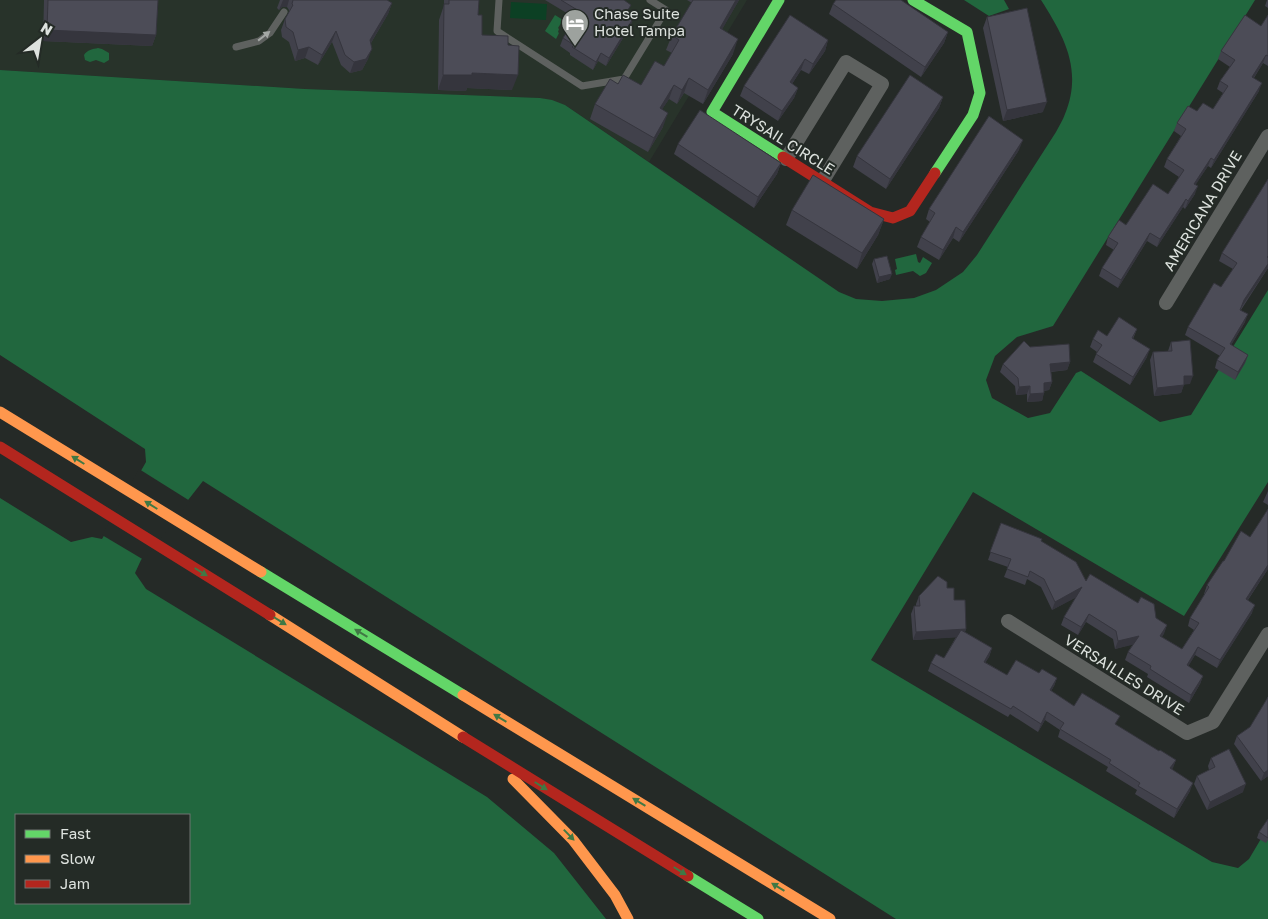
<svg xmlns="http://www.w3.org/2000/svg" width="1268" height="919" viewBox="0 0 1268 919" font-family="'Golos Text',sans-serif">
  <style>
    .built { fill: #28332a }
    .green { fill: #0c4024 }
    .water { fill: #21673e; fill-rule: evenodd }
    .pier { fill: #252a27 }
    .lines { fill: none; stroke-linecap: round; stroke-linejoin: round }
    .lane { stroke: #5e615f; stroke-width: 7 }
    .street { stroke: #5e615f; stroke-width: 14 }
    .fast { stroke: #63d668; stroke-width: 11 }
    .slow { stroke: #ff974d; stroke-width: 11 }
    .jam { stroke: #b3261e; stroke-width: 11 }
    .wall { fill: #41414b }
    .shaded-wall { fill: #35353d }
    .building { fill: #4c4c57; stroke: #35353d }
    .oneway { fill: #a4a8a5 }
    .oneway2 { fill: #407844 }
    .labels { text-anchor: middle; stroke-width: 4; stroke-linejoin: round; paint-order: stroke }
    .poi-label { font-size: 15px; fill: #dde2de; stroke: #242b26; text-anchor: start }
    .street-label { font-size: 15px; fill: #dde2de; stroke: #242b26 }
  </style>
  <rect width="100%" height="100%" fill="#252a27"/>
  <path class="built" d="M0,0H747L649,162L565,105L540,98L305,89L0,70Z"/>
  <path class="green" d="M511,2L547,4L546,20L510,18Z"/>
  <path class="water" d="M964,0H1004L1009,9L989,16Z
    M1041,0H1255L1053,326L1017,337L995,356L986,380L992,398L1028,418L1050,413L1076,373L1081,371L1160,422L1191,415L1268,290V482L1184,616L973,492L871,660L1212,862L1238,868L1249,859L1268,827V919H896L203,481L141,560L135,573L146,589L487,797L554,853L606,919H0V498L71,542L92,537L102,539L146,462L145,449L0,355V70L305,89L540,98L552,100L565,105L839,292L856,299L882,301L914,298L936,290L963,272L977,255L1056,132C1059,126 1063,120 1065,114C1083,70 1064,36 1041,0ZM16,815H189V903H16Z
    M555,15L563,20L558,28L559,29L558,32L559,33L556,39L545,31Z
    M98,48L102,49L109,53V60L104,63L96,60L90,62L85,60L84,55C87,50 93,49 98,48Z
    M916,254L918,262L920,263L923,257L932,263L926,273L920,276L913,271L896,275L895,270L897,269L895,259Z"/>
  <path class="pier" d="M139,469L190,501L144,560L102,535Z"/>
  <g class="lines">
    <path class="lane" d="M499,0L497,31L582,86L624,79L666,10L650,0
      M236,47L259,41L270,33L284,12"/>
    <path class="street" d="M786,159L846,62L882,84L822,182
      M1166,303L1268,136
      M1008,621L1187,733L1213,722L1268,634"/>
    <path class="fast" d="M779,0L712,112L783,157
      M913,0L967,32L980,93L973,115L935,173
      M261,572L463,695
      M688,876L758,919"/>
    <path class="slow" d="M0,412L261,572
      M270,615L463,737
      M463,695L830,919
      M513,779L573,840L615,895L628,919"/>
    <path class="jam" d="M783,157L870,212L893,218L910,211L935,173
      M0,447L270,615
      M463,737L688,876"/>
  </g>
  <path class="wall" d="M44,0H158L156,35L152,46L43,41Z
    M280,0H387L392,3L388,14L371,43L368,59L362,70L350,73L341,65L332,42L318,65L305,58L295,61L289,42L282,37L281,30L285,19L289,13V10L287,7H282L279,10L277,8Z
    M444,0H479L478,15L482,35L508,45L512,90L467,88L466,91L438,90L439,20L444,5Z
    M545,0H624L631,25L606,66L598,61L593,70L570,55V53L560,46L563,38L575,18Z
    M687,0H739L722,29L733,54L703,104L684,93L677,104L669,99L662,109L663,127L648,152L590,119L595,104L618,84L641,85L664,66L672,53L666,50L672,35L692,3Z
    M1267,0H1268V8L1265,6Z
    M833,4L948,32L944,43L921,77L829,14Z
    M1268,15V66L1263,63L1254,78L1259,91L1211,168L1208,166L1195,185V194L1185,209L1183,207L1157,247L1147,241L1118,288L1099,276L1102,268L1114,250L1106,245L1108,237L1168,194L1179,177L1164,167L1167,159L1181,136L1174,131L1177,123L1197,111L1213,109L1223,93L1217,89L1220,81L1230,67L1218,59L1221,51L1261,26Z
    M987,17L1043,112L1003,121L983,28Z
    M828,40L825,51L809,74L801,70L792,84L798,88L794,98L778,121L740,96L744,86Z
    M943,97L939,108L886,189L853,167L857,156Z
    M678,144L781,163L777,174L754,208L674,154Z
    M1019,150L959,242L953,238L939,260L917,247L921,237L930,222L926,219L929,209Z
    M792,210L884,219L878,235L857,269L786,225Z
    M1222,253L1268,268L1241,310L1245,322L1231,345L1248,355L1245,363L1235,380L1215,368L1217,360L1220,356L1185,335L1188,327L1221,287L1233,269L1219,261Z
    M874,259L890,279L877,283L872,264Z
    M1137,329L1133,339L1147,357L1130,385L1093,362L1097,352L1090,347L1093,339Z
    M1171,342L1190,384H1184L1181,393L1154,396L1150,360L1153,352L1168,351Z
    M1030,347L1070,362L1067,370L1051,372L1052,382L1049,390L1044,391L1042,401L1027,402V394L1016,395L1015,386L1000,372L1003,364Z
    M1268,491V505L1263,502Z
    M1001,523L1041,541L1086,581L1156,618L1167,625L1162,637L1182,649L1194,630L1188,626L1190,618L1205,594H1204L1207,585L1268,569L1248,600L1252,613L1217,668L1195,655L1188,666L1203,676L1200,684L1189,703L1147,677L1148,674L1125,660L1128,652L1133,644L1115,649L1113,639L1086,622L1078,635L1061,625L1064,617L1076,597L1052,610L1041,587L1027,579L1025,585L1004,577L1008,567L988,560Z
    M947,588L954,600L966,629L965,632L992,648L989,657L985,662L1007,675L1039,673L1057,678L1054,686L1051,691L1074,706L1116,725L1159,751L1176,760L1172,769L1190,791L1174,818L1135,794L1137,790L1106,771L1108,767L1058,737L1060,730L1045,720L1038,732L1010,714L1008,717L928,671L931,663L944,658L956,637L913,640L911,614L914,606H916V604L919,596Z
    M1268,697V776L1261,781L1234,744L1237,736L1250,727Z
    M1211,758L1243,792L1207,810L1194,784L1197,776L1209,770L1208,766Z
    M1268,819V840L1266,843L1257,838L1259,832Z"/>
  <path class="shaded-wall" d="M283,0H289L287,7H282L279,10Z
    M736,0H739L715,42L720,28Z
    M392,3L388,14L366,51L370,40Z
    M634,17L631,25L606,66L609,58Z
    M47,30L156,35L152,46L43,41Z
    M336,31L332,42L318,65L322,55Z
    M948,32L944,43L921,77L925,67Z
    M738,39L733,54L703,104L708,90Z
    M828,40L825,51L809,74L813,64Z
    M309,47L305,58L295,61L298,50Z
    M372,49L368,59L362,70L350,73L354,62Z
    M601,53L598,61L593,70L596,62Z
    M1266,55L1263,63L1249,85L1252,77Z
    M805,59L801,70L786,93L790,82Z
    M472,73L518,75L512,90L467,88L466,91L438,90L443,75Z
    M689,78L684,93L677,104L682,90Z
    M1262,83L1259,91L1211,168L1214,160Z
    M674,85L669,99L654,122L660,108Z
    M798,88L794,98L778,121L782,111Z
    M943,97L939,108L886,189L890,179Z
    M1047,102L1043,112L1003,121L1007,110Z
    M668,113L663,127L648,152L654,138Z
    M1023,140L1019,150L959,242L963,232Z
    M1211,158L1208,166L1191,192L1194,184Z
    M781,163L777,174L754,208L758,197Z
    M1198,186L1195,194L1185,209L1188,201Z
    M1186,199L1183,207L1157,247L1160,239Z
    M884,219L878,235L857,269L862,253Z
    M956,227L953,238L939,260L943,250Z
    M1150,233L1147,241L1118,288L1121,280Z
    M1268,264V268L1241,308L1237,318L1244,300Z
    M892,274L890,279L877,283L879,277Z
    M1248,314L1245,322L1227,352L1230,344Z
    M1150,349L1147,357L1130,385L1133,377Z
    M1248,355L1245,363L1235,380L1238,372Z
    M1070,362L1067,370L1047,372L1050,364Z
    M1184,376H1193L1190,384L1181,385Z
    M1052,382L1049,390L1041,391L1044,383Z
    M1184,385L1181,393L1154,396L1157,388Z
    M1030,386L1027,394L1016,395L1019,387Z
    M1044,393L1042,401L1027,402L1030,394Z
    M1268,565V569L1243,607L1246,599Z
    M1082,587L1079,596L1052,610L1055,602Z
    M1255,605L1252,613L1217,668L1220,660Z
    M1089,614L1086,622L1078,635L1081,627Z
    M1167,625L1164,634L1157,644L1160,636Z
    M966,629L963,637L913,640L916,632Z
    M1139,636L1136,644L1115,649L1118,641Z
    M1198,647L1195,655L1184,674L1187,665Z
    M992,648L989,657L981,670L984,662Z
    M1203,676L1200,684L1189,703L1191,695Z
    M1057,678L1054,686L1047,698L1050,690Z
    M1047,712L1045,720L1038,732L1041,724Z
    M1176,760L1173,768L1167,776L1170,768Z
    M1268,770V776L1261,781L1264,773Z
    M1193,783L1190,791L1174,818L1177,809Z
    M1246,784L1243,792L1207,810L1210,802Z"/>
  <path class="building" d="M48,0H158L156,35L47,30Z
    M293,0H387L392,3L370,40L372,49L366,59L354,62L345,55L336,31L322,55L309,47L298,50L293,32L286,27L285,19L293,5L292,4Z
    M449,0H479L478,15H482V35L508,36V45L519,46L518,75L472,73V75H443L444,4H449Z
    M561,0H624L631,5L626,13L634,17L609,58L601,53L596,62L572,47L574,45L563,38L579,11Z
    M693,0H736L720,28L738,39L708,90L689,78L682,90L674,85L660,108L668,113L654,138L595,104L610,79L618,84L623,75L641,85L655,61L664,66L679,40L672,35Z
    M836,0H901L948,32L925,67L833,4Z
    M1027,8L1047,102L1007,110L987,17Z
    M790,15L828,40L813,64L805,59L790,82L798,88L782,111L744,86Z
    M1245,15L1261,26L1268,15V56L1266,55L1252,77L1262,83L1214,160L1211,158L1194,184L1198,186L1188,201L1186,199L1160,239L1150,233L1121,280L1102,268L1118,243L1108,237L1119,220L1126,225L1153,184L1168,194L1184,170L1167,159L1186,129L1177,123L1188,106L1197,111L1203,103L1213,109L1228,86L1220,81L1235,60L1221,51Z
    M910,75L943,97L890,179L857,156Z
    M700,110L781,163L758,197L678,144Z
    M989,116L1023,140L963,232L956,227L943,250L921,237L935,213L929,209Z
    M813,175L884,219L862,253L792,210Z
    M1268,179V256L1267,257L1268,258V264L1244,300L1240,310L1248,314L1230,344L1248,355L1238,372L1217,360L1225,348L1188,327L1214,283L1221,287L1237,263L1222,253Z
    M887,256L892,274L879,277L874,259Z
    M1119,317L1137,329L1132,338L1150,349L1133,377L1096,354L1102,345L1093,339L1098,330L1107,336Z
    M1190,340L1193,376H1184V385L1157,388L1153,352L1172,351L1171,342Z
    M1024,341L1030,347L1069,344L1070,362L1050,364L1052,382L1044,383V393L1030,394V386L1019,387L1018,378L1003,364Z
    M1268,509V565L1246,599L1255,605L1220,660L1198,647L1187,665L1203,676L1191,695L1150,669L1151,666L1128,652L1139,636L1118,641L1116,631L1089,614L1081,627L1064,617L1082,587L1055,602L1044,579L1030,571L1028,577L1007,569L1011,559L990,552L1001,523L1042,539L1041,541L1076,562L1086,581L1090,574L1138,603L1141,597L1154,604L1156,618L1167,625L1160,636L1182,649L1199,623L1190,618L1209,587L1207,585L1223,561H1224L1241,531L1250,537Z
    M938,576L947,582V588H954V600H965L966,629L916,632L914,606H920L919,596Z
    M961,630L992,648L984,662L1007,675L1016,660L1039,673L1042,669L1057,678L1050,690L1074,706L1082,693L1120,716L1115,724L1159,751L1160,750L1176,760L1170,768L1193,783L1177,809L1138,786L1140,783L1109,763L1111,760L1060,729L1064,723L1047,712L1041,724L1013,706L1011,709L931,663L936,654L944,658Z
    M1268,697V770L1264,773L1237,736L1250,727Z
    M1229,749L1246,784L1210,802L1197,776L1215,767L1211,758Z
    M1268,819V838L1259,832Z"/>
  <defs><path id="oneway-solid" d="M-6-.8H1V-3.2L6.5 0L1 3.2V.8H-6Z" transform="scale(1.25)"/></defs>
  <use class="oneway" href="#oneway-solid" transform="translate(264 36) rotate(-38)"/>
  <g class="oneway2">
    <use href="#oneway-solid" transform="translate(78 460) rotate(-148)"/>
    <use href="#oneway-solid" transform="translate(151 505) rotate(-148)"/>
    <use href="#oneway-solid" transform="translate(201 572) rotate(32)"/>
    <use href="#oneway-solid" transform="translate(280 621) rotate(32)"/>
    <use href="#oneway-solid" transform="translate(361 633) rotate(-149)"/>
    <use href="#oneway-solid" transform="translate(500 718) rotate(-149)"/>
    <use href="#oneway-solid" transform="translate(541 786) rotate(32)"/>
    <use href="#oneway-solid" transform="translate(639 802) rotate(-149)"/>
    <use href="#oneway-solid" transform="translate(569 835) rotate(46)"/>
    <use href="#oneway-solid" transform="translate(680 871) rotate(32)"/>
    <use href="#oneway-solid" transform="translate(778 887) rotate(-149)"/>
  </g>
  <defs>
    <symbol id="hotel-pin" viewBox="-11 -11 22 30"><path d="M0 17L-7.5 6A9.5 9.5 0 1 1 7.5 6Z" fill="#9da29e" stroke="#242b26"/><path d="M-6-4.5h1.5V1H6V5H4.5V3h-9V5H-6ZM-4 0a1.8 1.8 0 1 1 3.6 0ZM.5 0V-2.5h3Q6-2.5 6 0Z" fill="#fff"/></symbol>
  </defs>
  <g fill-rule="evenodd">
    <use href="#hotel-pin" x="559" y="7" width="32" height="43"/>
  </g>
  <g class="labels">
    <g class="poi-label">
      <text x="594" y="19">Chase Suite<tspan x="594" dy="17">Hotel Tampa</tspan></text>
    </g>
    <g class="street-label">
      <text transform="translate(783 140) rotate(32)" y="5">TRYSAIL CIRCLE</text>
      <text transform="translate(1203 211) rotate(-59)" y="5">AMERICANA DRIVE</text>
      <text transform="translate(1124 675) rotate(32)" y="5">VERSAILLES DRIVE</text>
    </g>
  </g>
  <rect x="15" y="814" width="175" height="90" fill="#242b26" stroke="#6e7470"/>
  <rect x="25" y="830" width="25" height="8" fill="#63d668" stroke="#6e7470"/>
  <text x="60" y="839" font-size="15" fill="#dde2de">Fast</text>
  <rect x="25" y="855" width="25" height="8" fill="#ff974d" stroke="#6e7470"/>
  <text x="60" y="864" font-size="15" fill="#dde2de">Slow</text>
  <rect x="25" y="880" width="25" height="8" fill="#b3261e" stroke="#6e7470"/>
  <text x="60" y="889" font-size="15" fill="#dde2de">Jam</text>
  <g transform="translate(40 40) rotate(31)" stroke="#242b26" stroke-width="4" paint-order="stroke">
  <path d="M0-4L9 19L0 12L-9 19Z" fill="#dde2de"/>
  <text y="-8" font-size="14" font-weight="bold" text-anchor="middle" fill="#dde2de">N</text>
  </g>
</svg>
